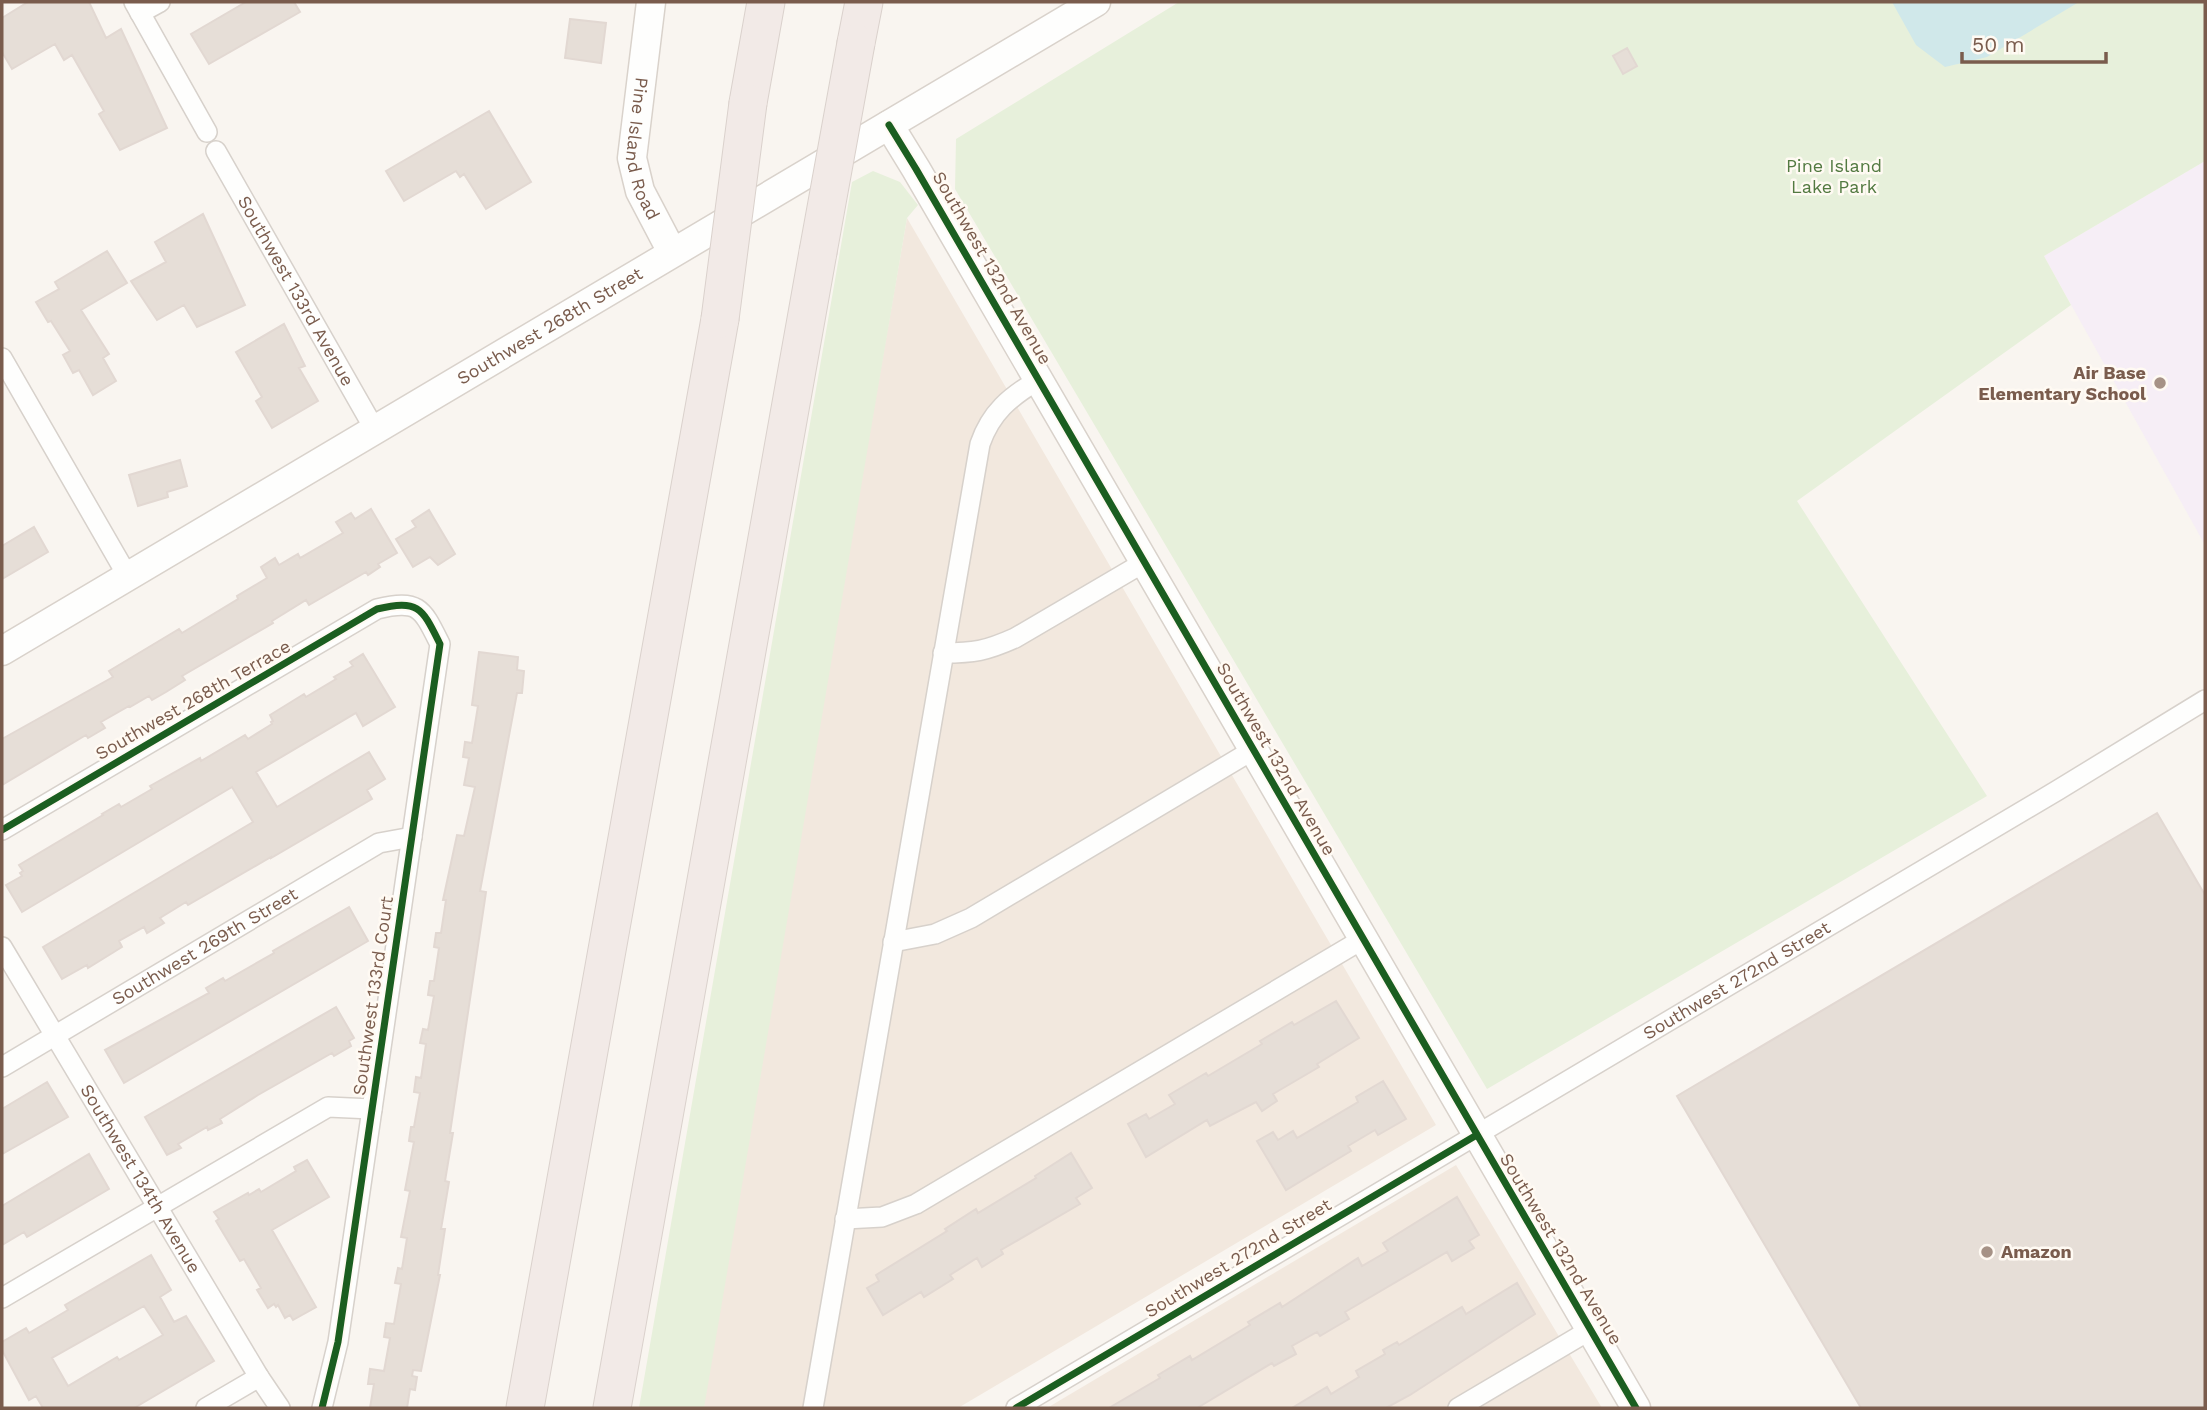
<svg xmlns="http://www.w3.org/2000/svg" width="2207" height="1410" viewBox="0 0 2207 1410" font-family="'Work Sans',sans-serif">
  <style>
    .residential { fill: #f2e8de }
    .education { fill: #f6eef6 }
    .green { fill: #e7f0db }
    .water { fill: #d0e8ea }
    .building { fill: #e6ded7; stroke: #e2d8d2; stroke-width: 2; fill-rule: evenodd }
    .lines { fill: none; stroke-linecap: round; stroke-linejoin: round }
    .street-casing { stroke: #d7d1cb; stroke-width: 22 }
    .secondary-casing { stroke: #d9d2cb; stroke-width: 31 }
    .highway-casing { stroke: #dad1cc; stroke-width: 39 }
    .street { stroke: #fefefd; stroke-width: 19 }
    .secondary { stroke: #fefefd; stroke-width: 28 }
    .highway { stroke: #f2eae7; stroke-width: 37 }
    .highway-bridge-casing { stroke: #dad1cc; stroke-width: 39; stroke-linecap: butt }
    .highway-bridge { stroke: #f2eae7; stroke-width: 37 }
    .cycleway-casing { stroke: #fffaf3; stroke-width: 11 }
    .cycleway { stroke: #1b5e20; stroke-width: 7 }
    .poi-dot { fill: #a69286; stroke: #fffaf3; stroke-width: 2.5 }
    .labels { text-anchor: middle; stroke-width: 5; stroke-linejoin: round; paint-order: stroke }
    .street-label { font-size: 18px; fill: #7a5c4d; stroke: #fffaf3 }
    .park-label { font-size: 18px; fill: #537a41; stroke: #fffaf3 }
    .poi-label { font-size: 18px; font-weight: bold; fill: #7a5c4d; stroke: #fffaf3; text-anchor: end }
  </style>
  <rect width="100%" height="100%" fill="#f9f5f0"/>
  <path class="residential" d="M907,218L1436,1125L958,1408H700Z
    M1456,1165L1602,1408H1047Z"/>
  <path class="education" d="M2205,161V545L2044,256Z"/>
  <path class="green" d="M1179,2H2205V161L2044,256L2071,305L1797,501L1987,796L1487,1089L955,189L956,139Z
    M873,171L900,182L918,205L907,218L704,1408H639L852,182Z"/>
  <path class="water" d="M1892,2H2079L1987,57L1945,67L1916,45Z"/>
  <path class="building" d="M28,2H89L106,38L121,29L167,128L120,150L99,114L104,111L72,55L64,60L55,44L12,69L2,52V18Z
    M246,2H294L300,12L209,64L191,34Z
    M570,19L606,23L601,63L565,58Z
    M1627,48L1637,66L1623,74L1613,56Z
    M489,111L531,182L486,209L464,174L460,177L456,171L404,201L386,171Z
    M203,214L245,305L197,327L184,305L157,320L131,281L166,262L155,242Z
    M107,251L127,283L81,310L109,354L103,358L116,381L93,395L79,370L73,373L63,355L70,351L51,321L48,322L36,302L59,289L55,282Z
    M284,324L305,366L299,368L318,401L272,428L256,401L262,397L236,352Z
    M180,460L187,486L167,492L168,497L138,506L129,475Z
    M371,509L397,553L378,564L380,567L368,575L366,572L309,605L306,600L272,621L273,623L182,676L185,680L166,692L152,700L149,696L130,707L129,706L101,722L105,728L88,738L86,735L2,785V739L113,677L109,671L179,629L182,633L238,599L237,596L267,578L261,567L275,558L279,565L298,554L300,558L343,533L336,522L351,513L355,519Z
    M429,510L455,554L438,565L430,557L413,567L396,539L416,527L412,521Z
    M34,527L48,552L2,579V546Z
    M479,652L518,657L517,670L524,671L522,693H517L480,891L486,892L450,1133H453L445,1181L449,1182L441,1229H445L438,1275H440L421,1371L413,1370L412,1376L417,1377L415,1390L410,1389L407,1408H370L374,1384H368L370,1369L384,1371L390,1338L384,1337L386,1323L394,1324L401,1284L395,1283L398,1268L402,1269L407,1238L401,1237L410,1191L405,1190L414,1142L409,1141L411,1127H414L420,1093L414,1092L416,1077L421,1078L426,1044L420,1043L423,1029L428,1030L434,996L428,995L430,981H434L439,948L434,947L436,933H441L446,900H443L457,835L464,836L475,787L464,785L469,758L463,757L465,742L472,743L478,706L472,705Z
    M363,654L395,707L363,726L356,713L256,772L277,807L369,752L385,779L367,790L372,799L271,858V857L188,905L186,902L160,918L164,923L147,933L144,927L119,941L122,947L88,968L87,965L62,979L43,947L253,822L232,787L22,912L6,885L22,876L20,873L23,871L19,865L103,815L102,814L119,804L121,807L152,789L150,786L200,758L201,761L245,735L248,739L272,724L271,722L273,721L270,715L304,694L306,697L336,679L334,677L353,666L350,662Z
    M2157,813L2205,895V1408H1861L1677,1096Z
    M349,907L368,941L124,1083L105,1050L209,993L206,988L223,978L225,981L274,953L273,951Z
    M1336,1001L1359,1038L1317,1064L1319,1067L1273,1094L1277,1101L1262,1111L1256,1102L1210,1126L1207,1120L1146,1157L1128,1124L1146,1114L1149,1119L1175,1104L1169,1095L1206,1073L1208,1076L1262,1044L1260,1041L1292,1022L1294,1025Z
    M336,1007L354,1038L349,1041L351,1046L334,1056L332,1053L258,1095L220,1119L222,1123L208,1130L207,1127L178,1144L181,1148L167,1155L145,1117Z
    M1383,1081L1406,1119L1378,1135L1375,1130L1348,1146L1351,1151L1286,1190L1257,1141L1273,1132L1278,1140L1293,1131L1297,1138L1358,1102L1356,1097Z
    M47,1082L68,1117L2,1154V1109Z
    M1071,1153L1092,1188L1076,1198L1080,1204L1001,1250L1003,1254L982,1267L977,1258L950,1275L953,1279L924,1297L921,1292L883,1315L867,1288L879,1281L876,1275L947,1231L945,1229L976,1209L978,1213L1036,1178L1035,1176Z
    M89,1154L109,1189L27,1237L24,1232L2,1245V1206Z
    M307,1160L329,1197L272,1230L316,1307L293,1320L290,1315L285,1318L278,1305L276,1307L274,1304L268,1308L257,1290L261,1288L244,1259L240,1261L216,1221L219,1219L214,1212L248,1193L249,1195L259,1189L261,1192L296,1171L294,1167Z
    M1457,1197L1479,1235L1469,1241L1474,1248L1452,1261L1447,1252L1345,1312L1349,1319L1320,1336L1317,1332L1292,1346L1296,1354L1274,1366L1272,1363L1197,1408H1109L1160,1378L1158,1375L1190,1356L1192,1360L1250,1325L1248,1322L1280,1303L1282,1307L1358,1258L1362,1266L1388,1251L1383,1243Z
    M151,1255L171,1290L160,1297L174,1322L186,1316L214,1361L134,1408H43L36,1396L29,1400L2,1350V1342L26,1328L29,1333L68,1310L65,1305ZM144,1306L163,1335L119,1360L117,1357L68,1386L52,1358Z
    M1517,1283L1535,1314L1410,1395L1386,1408H1292L1327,1387L1331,1394L1359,1377L1356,1371L1385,1354L1383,1350L1397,1342L1399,1345L1462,1307L1466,1314Z"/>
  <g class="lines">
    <defs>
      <g id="street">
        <path d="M134,2L207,132"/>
        <path d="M140,13L160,2"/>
        <path id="s1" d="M216,151L375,430"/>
        <path d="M2,358L127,575"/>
        <path d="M943,653C974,653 986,651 1015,638L1143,563"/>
        <path d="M2,830L377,609C419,599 422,608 440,644L338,1342L322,1408"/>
        <path d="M893,942L935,934L971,918L1253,750"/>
        <path id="s2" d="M2,947L259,1377L280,1408"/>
        <path id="s3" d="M2,1067L379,843L412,837"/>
        <path d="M845,1219L882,1217L916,1204L1363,939"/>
        <path d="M2,1298L328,1107L372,1109"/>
        <path d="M206,1408L259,1377"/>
        <path d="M813,1408L980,444C991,412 1010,397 1038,380"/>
        <path id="s4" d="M1016,1408L2058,790L2205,700"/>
        <path d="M1458,1408L1590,1330"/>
      </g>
      <g id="secondary">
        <path id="s5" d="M651,2L632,158L640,191L672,252"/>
        <path d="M889,125L916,169C1155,583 1395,996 1636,1408"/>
        <path id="s6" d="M2,651L1096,2"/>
      </g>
      <path id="highway" d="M856,43L864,2
        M748,103L766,2
        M525,1408L720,319
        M612,1408L818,252"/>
    </defs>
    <use href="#street" class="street-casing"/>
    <use href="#secondary" class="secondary-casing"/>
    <use href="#highway" class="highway-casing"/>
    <use href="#street" class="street"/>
    <use href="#secondary" class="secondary"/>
    <use href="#highway" class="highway"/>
    <defs>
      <path id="highway-bridge" d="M818,252L856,43
        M720,319L748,103"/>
    </defs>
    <use href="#highway-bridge" class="highway-bridge-casing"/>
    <use href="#highway-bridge" class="highway-bridge"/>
    <defs>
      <path id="cycleway" d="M889,125L916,169C1155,583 1395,996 1636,1408
        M2,830L377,609C419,599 422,608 440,644L338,1342L322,1408
        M1016,1408L1475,1136"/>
    </defs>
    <use href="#cycleway" class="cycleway-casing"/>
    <use href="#cycleway" class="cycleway"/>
  </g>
  <g class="poi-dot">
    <circle cx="2160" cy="383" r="7"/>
    <circle cx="1987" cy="1252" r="7"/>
  </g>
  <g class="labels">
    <g class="street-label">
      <text dy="6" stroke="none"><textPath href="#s5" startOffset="149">Pine Island Road</textPath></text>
      <text transform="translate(992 268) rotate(60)" y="6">Southwest 132nd Avenue</text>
      <text dy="6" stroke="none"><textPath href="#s1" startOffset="161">Southwest 133rd Avenue</textPath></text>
      <text dy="6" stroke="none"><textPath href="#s6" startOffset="637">Southwest 268th Street</textPath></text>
      <text transform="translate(193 700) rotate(-30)" y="6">Southwest 268th Terrace</text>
      <text transform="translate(1276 759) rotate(60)" y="6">Southwest 132nd Avenue</text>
      <text dy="6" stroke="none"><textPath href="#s3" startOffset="236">Southwest 269th Street</textPath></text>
      <text dy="6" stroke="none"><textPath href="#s4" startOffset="838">Southwest 272nd Street</textPath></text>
      <text transform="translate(373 996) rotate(-82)" y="6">Southwest 133rd Court</text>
      <text dy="6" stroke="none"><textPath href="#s2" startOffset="270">Southwest 134th Avenue</textPath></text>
      <text transform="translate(1561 1249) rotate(59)" y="6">Southwest 132nd Avenue</text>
      <text transform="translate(1238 1258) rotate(-31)" y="6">Southwest 272nd Street</text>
    </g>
    <g class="park-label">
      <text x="1834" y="172">Pine Island<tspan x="1834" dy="21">Lake Park</tspan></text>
    </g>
    <g class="poi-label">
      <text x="2146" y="379">Air Base<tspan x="2146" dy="21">Elementary School</tspan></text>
      <text x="2001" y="1258" text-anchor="start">Amazon</text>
    </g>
  </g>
  <rect width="2207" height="1410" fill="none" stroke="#7a5c4d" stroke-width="7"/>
  <path d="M1962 52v10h144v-10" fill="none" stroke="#7a5c4d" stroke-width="3.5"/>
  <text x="1972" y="52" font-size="21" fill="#7a5c4d" stroke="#fffaf3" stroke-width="5" paint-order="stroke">50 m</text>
</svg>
